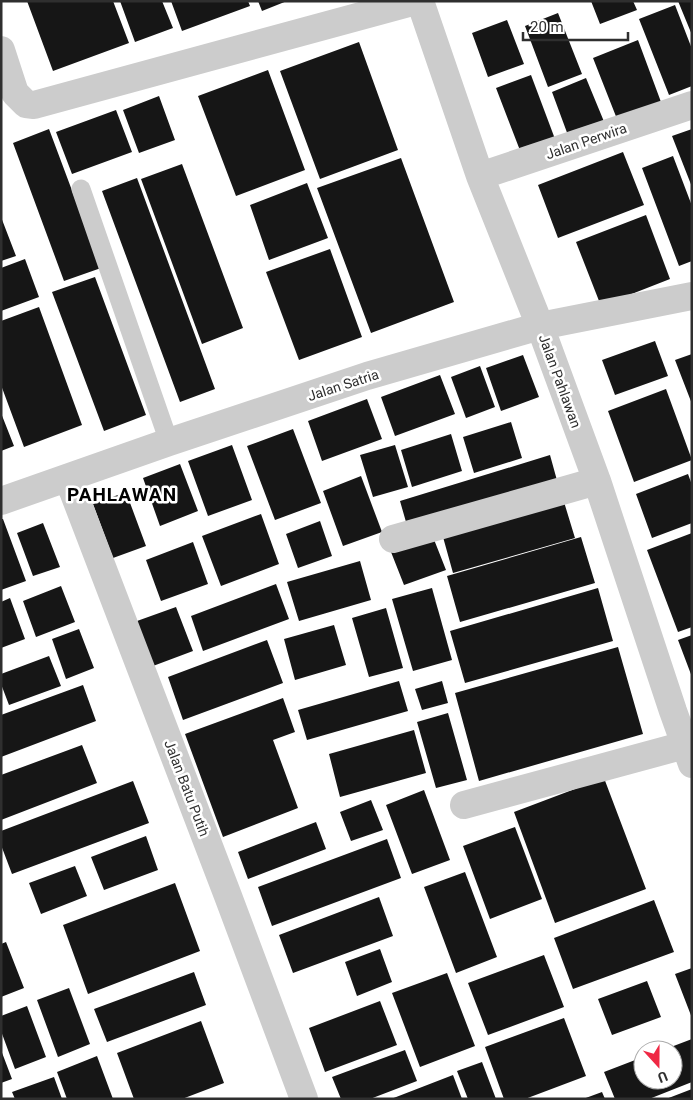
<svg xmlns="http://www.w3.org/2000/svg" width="693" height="1100" viewBox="0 0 693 1100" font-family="Roboto,sans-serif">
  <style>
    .building { fill: #161616 }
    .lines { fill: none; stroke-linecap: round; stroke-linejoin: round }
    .lane { stroke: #ccc; stroke-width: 19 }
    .street { stroke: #ccc; stroke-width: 28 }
    .labels { text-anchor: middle; stroke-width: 5; stroke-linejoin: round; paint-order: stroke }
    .street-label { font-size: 14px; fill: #2f2f2f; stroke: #fff }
    .district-label { font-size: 19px; font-weight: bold; letter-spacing: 1px; fill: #000; stroke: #fff }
  </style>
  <rect width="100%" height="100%" fill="#fff"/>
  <path class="building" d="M27,1H113L129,43L53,71Z
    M120,1H162L173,28L135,42Z
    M171,1H248L250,6L182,31Z
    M258,1H287L262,11Z
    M591,1H633L637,10L600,24Z
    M678,1H692V35Z
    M675,5L692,49V86L669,95L639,19Z
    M558,13L582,74L548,87L525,26Z
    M507,20L524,64L488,77L472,33Z
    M638,40L661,102L617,119L593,58Z
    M359,42L398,150L320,179L280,71Z
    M268,70L305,170L236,196L198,96Z
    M531,75L555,139L521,153L496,88Z
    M586,78L605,124L569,138L552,92Z
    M159,96L175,140L139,153L123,110Z
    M116,110L132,152L72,174L56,132Z
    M49,129L101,268L64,281L13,143Z
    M692,129V187L672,136Z
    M623,152L644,205L558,238L538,185Z
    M673,156L692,206V261L679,266L642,168Z
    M401,158L454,302L371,333L317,188Z
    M182,164L243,328L202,344L141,179Z
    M137,178L215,389L180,402L102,191Z
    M307,183L328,238L269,260L250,205Z
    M646,215L670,279L601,306L576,242Z
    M1,217L16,256L1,261Z
    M330,249L362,337L299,360L266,272Z
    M25,259L39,297L1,311V268Z
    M95,277L146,415L104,431L52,292Z
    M39,307L82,425L24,447L1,385V321Z
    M655,341L668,376L615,395L602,360Z
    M692,354V404L675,360Z
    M523,355L539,397L501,411L486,368Z
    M480,366L495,407L466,418L451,377Z
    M440,375L455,414L395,436L381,397Z
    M666,389L692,460L634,482L608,411Z
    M367,399L382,439L322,461L308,421Z
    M1,413L14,446L1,451Z
    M511,422L522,458L474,473L463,437Z
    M293,429L321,503L275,520L247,446Z
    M451,434L462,471L412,487L401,450Z
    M232,445L252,500L208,516L188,461Z
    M395,445L408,487L373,497L360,455Z
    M550,455L558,484L408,529L400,501Z
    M180,464L198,511L160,526L143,478Z
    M688,474L692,485V523L652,538L636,494Z
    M361,476L382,532L343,546L323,491Z
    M126,492L146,546L113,558L93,504Z
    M564,502L575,538L453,573L443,537Z
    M261,514L279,564L221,586L202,536Z
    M1,519H3L26,581L1,590Z
    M320,521L332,556L298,568L286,534Z
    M43,523L60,567L33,576L17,533Z
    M692,533V627L678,632L647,550Z
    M433,537L446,570L404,585L391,552Z
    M581,537L595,583L460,622L447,576Z
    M193,542L208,584L161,601L146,560Z
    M360,561L371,600L299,621L287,582Z
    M276,584L289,619L203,651L191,616Z
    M61,586L75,622L36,637L23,601Z
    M432,588L452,660L413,671L392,599Z
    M598,588L613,641L465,683L450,631Z
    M10,598L25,639L1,648V602Z
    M176,607L193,651L153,666L137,621Z
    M386,608L403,668L369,677L352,618Z
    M334,625L346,665L295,680L284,639Z
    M79,629L94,668L66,679L52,639Z
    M692,635V677L678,640Z
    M267,640L283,683L183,720L168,677Z
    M618,647L643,734L479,781L455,693Z
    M49,656L61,686L9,705L1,684V674Z
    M399,681L408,711L307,740L298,710Z
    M442,681L448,703L422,710L415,689Z
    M83,685L96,721L1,757V715Z
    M283,698L295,732L273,740L298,808L223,837L185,734Z
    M448,713L467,780L436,788L417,722Z
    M414,730L426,773L340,797L329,754Z
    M82,745L97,783L1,820V775Z
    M604,778L646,889L555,923L514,812Z
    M133,781L149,823L12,874L1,845V831Z
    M424,790L450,860L412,874L386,805Z
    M371,800L383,830L351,841L340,812Z
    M316,822L326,849L248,879L238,852Z
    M515,827L542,899L490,919L463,846Z
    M146,836L158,870L104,890L91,857Z
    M387,839L401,878L272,926L258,887Z
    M75,866L87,896L41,914L29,883Z
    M465,872L497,957L456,973L424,887Z
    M175,883L200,951L88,994L63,925Z
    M379,897L393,936L293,973L279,935Z
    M654,900L674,952L573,989L554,938Z
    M6,942L24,988L1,997V944Z
    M380,949L392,982L357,996L345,962Z
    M544,955L564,1007L488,1035L468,983Z
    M692,968V1018L675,974Z
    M194,972L206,1005L107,1042L94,1009Z
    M447,973L475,1046L420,1067L392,993Z
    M647,981L661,1017L612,1035L598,999Z
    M69,988L90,1044L58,1057L37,1000Z
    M380,1001L397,1045L325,1072L309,1028Z
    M27,1006L46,1057L15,1069L1,1031V1016Z
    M564,1018L586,1076L525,1099H504L485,1047Z
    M201,1021L224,1083L182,1099H134L117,1053Z
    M692,1039V1082L649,1099H615L604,1072L643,1057V1080H673V1050H663Z
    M1,1050L12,1079L1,1083Z
    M405,1050L417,1081L370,1099H341L332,1077Z
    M97,1056L113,1099H67L57,1072Z
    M482,1062L496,1099H468L457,1071Z
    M453,1075L462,1099H391Z
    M54,1077L62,1099H15L12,1092Z
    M692,1089V1099H666Z
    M602,1092L605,1099H583Z"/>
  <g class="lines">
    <path class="lane" d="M81,189L169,442"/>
    <path class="street" d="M420,1L480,176L540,326L597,481L673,711L692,764
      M1,50L15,93L26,104L34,105L416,1
      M480,176L692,105
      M68,478L228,896L304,1099
      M1,501L169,442L367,376L540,326L692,296
      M393,539L597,481
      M464,805L685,745"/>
  </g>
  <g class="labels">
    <g class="street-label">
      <text transform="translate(586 141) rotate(-19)" y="5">Jalan Perwira</text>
      <text transform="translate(560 381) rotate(70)" y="5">Jalan Pahlawan</text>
      <text transform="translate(343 385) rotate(-18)" y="5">Jalan Satria</text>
      <text transform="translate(187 788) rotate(69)" y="5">Jalan Batu Putih</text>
    </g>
    <g class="district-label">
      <text x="122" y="501">PAHLAWAN</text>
    </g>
  </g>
  <rect width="693" height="1100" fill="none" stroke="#2f2f2f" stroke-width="5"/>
  <g transform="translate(658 1065) rotate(159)"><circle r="24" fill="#ffffff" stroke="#acacac"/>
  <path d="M0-4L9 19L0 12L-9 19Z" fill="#ef2844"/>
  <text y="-8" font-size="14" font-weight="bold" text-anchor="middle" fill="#2f2f2f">U</text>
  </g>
  <path d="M523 32v8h105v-8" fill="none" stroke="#2f2f2f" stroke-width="2.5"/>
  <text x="530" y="32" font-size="15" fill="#2f2f2f" stroke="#ffffff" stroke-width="4" paint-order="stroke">20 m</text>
</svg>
